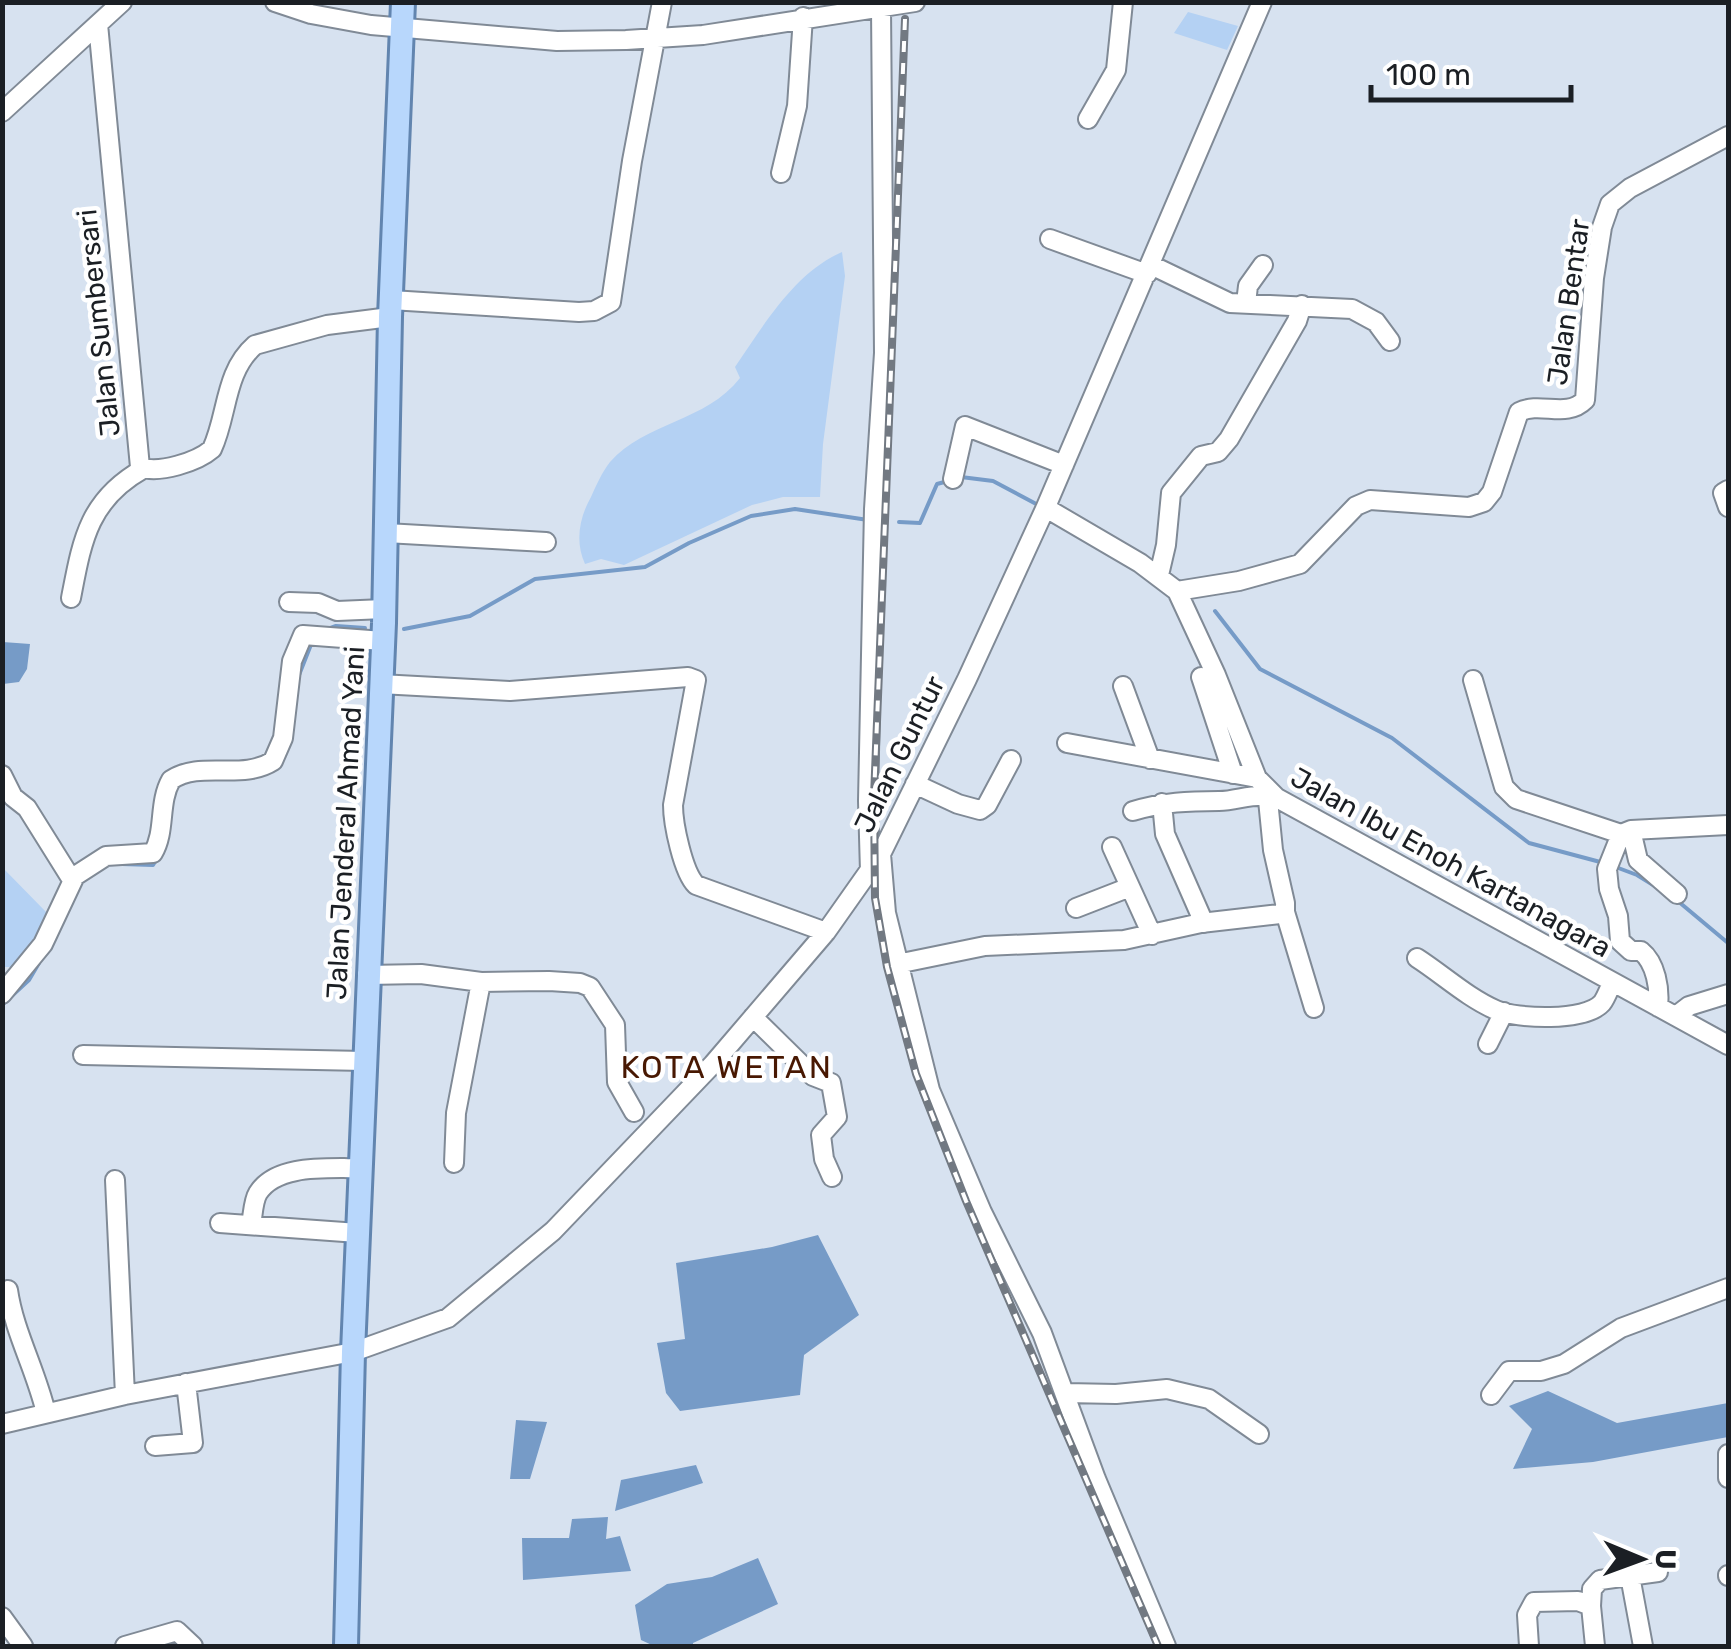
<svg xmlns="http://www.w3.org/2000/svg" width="1731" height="1649" viewBox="0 0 1731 1649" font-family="Rubik,sans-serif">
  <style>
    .green { fill: #b4d1f3 }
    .water { fill: #769bc7 }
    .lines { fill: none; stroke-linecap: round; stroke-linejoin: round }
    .stream { stroke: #769bc7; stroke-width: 4 }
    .minor-casing { stroke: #808a96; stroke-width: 22 }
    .major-casing { stroke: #6285af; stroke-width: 28 }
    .minor { stroke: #fff; stroke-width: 18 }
    .major { stroke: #b8d7fc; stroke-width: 22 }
    .rail-casing { stroke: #727982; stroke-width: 8 }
    .rail { stroke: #fff; stroke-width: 4; stroke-dasharray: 11; stroke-linecap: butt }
    .labels { text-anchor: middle; stroke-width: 9; stroke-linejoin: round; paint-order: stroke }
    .street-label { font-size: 28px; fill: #1b1f24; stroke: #fff }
    .quarter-label { font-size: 32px; letter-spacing: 2.5px; fill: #481802; stroke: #fff }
  </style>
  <rect width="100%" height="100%" fill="#d7e2f0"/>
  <path class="green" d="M1188,12L1238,26L1227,50L1174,33Z
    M842,252L845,276L823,444L820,497H783L752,505L624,565L601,559L585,564C575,542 579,518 591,497C596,486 602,472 610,462C645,422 706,422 740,378L735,367C764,325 794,273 842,252Z
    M2,867L49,915L18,967H3Z"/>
  <path class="water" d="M3,642L30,644L27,669L19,682L3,684Z
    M818,1235L859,1315L804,1355L800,1395L680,1411L666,1393L657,1343L685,1339L676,1263L772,1247Z
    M1548,1391L1617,1423L1728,1403V1437L1593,1462L1513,1469L1532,1429L1509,1406Z
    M516,1420L547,1422L530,1479H510Z
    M696,1465L703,1483L615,1511L621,1480Z
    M608,1517L606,1539L620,1536L631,1571L523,1580L522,1538H569L572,1519Z
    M758,1558L778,1604L693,1643V1646H654L641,1640L635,1605L667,1584L712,1577Z"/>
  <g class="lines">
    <path class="stream" d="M961,477L993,481L1040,506
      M899,522L920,523L937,484L948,481
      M1215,611L1260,669L1392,738L1529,843L1604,863
      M404,629L470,616L535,579L645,567L689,543L751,516L795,509L868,520
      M325,630L336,626L365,628
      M299,675L312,642
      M122,864L153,865L165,845
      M1613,866L1637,875L1658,888
      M1679,902L1728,943
      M2,1005L29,980L39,963"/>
    <defs>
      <path id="minor" d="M275,2L311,14L371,25L557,41L626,40L703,35L915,2
        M98,24L140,467C159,474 197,462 212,449C228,415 224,372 255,345L327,325L390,317
        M2,112L122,2
        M1088,119L1116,70L1123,2
        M781,173L797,106L803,17
        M1050,239L1147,274
        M1151,265L1230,303L1352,309L1376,322L1390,341
        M391,300L579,312L594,311L611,302L632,161L662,2
        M1246,303L1248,286L1263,265
        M953,479L965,426L1064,465
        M1728,490L1723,493L1728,507
        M1046,508L1140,563L1177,591L1216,675L1257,778L1277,798L1728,1045
        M386,533L546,542
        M1159,575L1166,545L1171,493L1201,456L1218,452L1229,439L1297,321L1302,305
        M1177,591L1239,581L1300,564L1356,506L1370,500L1469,507L1484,502L1492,492L1519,412C1541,401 1566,419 1585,400L1594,278L1602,227L1610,204L1630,188L1728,136
        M71,598C82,541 88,500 143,469
        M289,602L318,603L337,611L384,609
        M1201,677L1233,774
        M1473,680L1504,787L1516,799L1621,834
        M380,684L510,691L688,677L696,680L673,805C673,824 683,872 696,885L826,932
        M1123,686L1150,759
        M1067,743L1257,778
        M2,775L13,797L27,808L72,880
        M915,784L958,804L980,810L987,805L1011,760
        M1162,803L1165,834L1204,923
        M1133,811C1163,802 1189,801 1219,801C1236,801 1250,794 1267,796
        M1631,830L1638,860L1677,894
        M1112,847L1152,935
        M881,854L886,913L930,1090L982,1212L1042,1333L1096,1479L1166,1646
        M870,872L868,801L874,509L884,353L881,8
        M1076,908L1130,887
        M1285,912L1314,1008
        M1417,958C1442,974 1468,998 1496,1010C1517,1019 1585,1022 1602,1003C1606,998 1609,989 1612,983
        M897,964L985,946L1124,940L1201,923L1280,914L1285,912V903L1273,850L1267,790
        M367,975L421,974L481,982L549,981L580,983L590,987L615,1025L617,1082L634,1112
        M2,994L43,944L75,876L106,856L153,853C166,831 158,803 171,780C201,760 242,781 273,761L283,738L292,661L303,635L383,641
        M1658,1007C1660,989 1656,963 1641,951H1631L1620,941L1618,916L1609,889L1607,869L1621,834L1631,830L1728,825
        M1676,1016L1689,1006L1728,994
        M753,1017L813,1076L831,1083L837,1117L821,1135L824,1159L832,1177
        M1488,1044L1504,1012
        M83,1055L364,1061
        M454,1163L456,1113L481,982
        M115,1180L125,1395
        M220,1223L358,1233
        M251,1225C253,1215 253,1201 258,1193C277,1163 330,1169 360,1168
        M8,1290C14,1332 36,1370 46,1413
        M1066,1393L1116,1394L1167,1389L1209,1399L1259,1434
        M1491,1395L1509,1371H1541L1564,1364L1621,1328L1728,1288
        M2,1424L125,1395L353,1352L448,1318L553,1231L713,1064L826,932L881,854L967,679L1045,509L1262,2
        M155,1446L193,1443L186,1383
        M1728,1454V1478
        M1728,1575V1576
        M1630,1576L1643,1646
        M1591,1606L1592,1589L1600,1580L1658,1572
        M2,1617L23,1646
        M125,1646L177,1631L193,1646
        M1529,1646L1527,1615L1534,1602L1578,1601L1591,1606L1595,1646"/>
      <path id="major" d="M346,1646L353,1352L384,623L390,317L403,2"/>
    </defs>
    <use href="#minor" class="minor-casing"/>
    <use href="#major" class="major-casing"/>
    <use href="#minor" class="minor"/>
    <use href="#major" class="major"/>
    <defs>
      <path id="rail" d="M905,19L874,797L875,898L887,967L916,1074L966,1201L1158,1646"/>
    </defs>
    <use href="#rail" class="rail-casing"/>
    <use href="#rail" class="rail"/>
  </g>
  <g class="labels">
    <g class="street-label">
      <text transform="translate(1568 302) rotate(-82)" y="10">Jalan Bentar</text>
      <text transform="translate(98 323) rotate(-96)" y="10">Jalan Sumbersari</text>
      <text transform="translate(899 754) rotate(-64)" y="10">Jalan Guntur</text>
      <text transform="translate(345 823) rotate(-87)" y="10">Jalan Jenderal Ahmad Yani</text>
      <text transform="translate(1451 862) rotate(29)" y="10">Jalan Ibu Enoh Kartanagara</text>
    </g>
    <g class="quarter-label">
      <text x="727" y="1078">KOTA WETAN</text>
    </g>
  </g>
  <rect width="1731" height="1649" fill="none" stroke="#1b1f24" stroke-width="10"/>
  <g transform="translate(1641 1559) rotate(91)" stroke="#ffffff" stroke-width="8" paint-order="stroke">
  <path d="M0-8L18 38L0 25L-18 38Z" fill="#1b1f24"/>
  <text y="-15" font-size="28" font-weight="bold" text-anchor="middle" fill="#1b1f24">U</text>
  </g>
  <path d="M1371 85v15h200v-15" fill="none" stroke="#1b1f24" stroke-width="5"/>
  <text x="1386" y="85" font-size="30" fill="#1b1f24" stroke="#ffffff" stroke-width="8" paint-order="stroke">100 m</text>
</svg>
